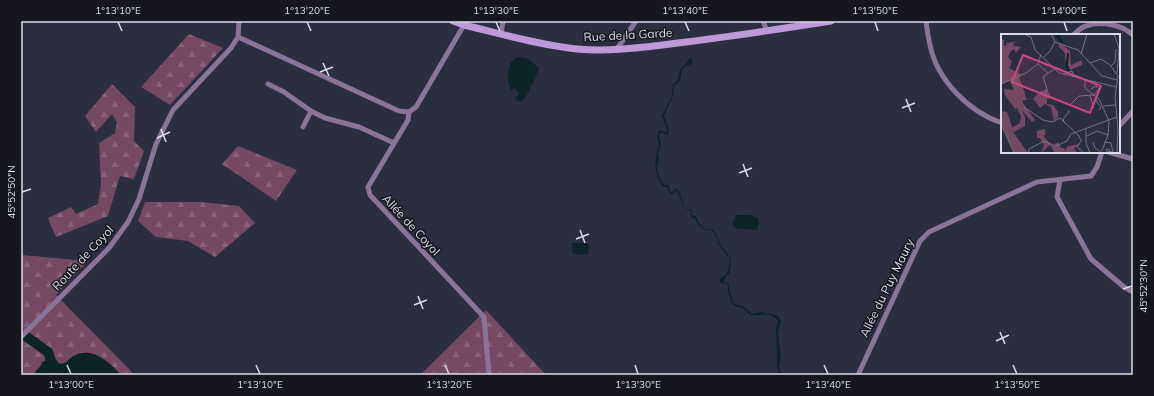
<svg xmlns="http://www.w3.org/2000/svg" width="1154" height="396" viewBox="0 0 1154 396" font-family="Mulish,sans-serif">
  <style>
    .forest { fill: url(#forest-firs) }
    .water { fill: #0c2328 }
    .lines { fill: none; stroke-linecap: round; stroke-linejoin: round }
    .river { stroke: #0c2328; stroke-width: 10 }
    .minor { stroke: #8a7499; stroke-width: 5 }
    .secondary { stroke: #bd9ad6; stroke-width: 7 }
    .ticks { fill: none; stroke: #dadce9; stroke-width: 1.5 }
    .labels { text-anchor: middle; stroke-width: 3; stroke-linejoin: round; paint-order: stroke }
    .street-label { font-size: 12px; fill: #dadce9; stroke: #15161f }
    .inset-river { fill: none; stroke: #0c2328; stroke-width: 2 }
    .inset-road { fill: none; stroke: #717384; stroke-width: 1 }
    .view { fill: #c8497e; fill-opacity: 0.15; stroke: #c8497e; stroke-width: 2 }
    .inset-edge { fill: none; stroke: #dadce9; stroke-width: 2 }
    .neatline { fill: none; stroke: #dadce9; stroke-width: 1.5 }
    .ticks-label { font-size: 10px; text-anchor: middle; fill: #dadce9 }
  </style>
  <defs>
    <pattern id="forest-firs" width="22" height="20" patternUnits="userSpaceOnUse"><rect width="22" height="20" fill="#754863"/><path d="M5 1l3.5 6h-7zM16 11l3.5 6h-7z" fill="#886279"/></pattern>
  </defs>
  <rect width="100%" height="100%" fill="#2b2d40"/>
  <path class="forest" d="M189,34L223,48L170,105L141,87Z
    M112,84L135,107L134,141L144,151L134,179L120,176L108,216L56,237L48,218L71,207L76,214L98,204L101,184L99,143L115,133L117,122L112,114L96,132L85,116Z
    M238,146L297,170L276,201L222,164Z
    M145,202H202L239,206L255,223L215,257L188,241L156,237L138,221Z
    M21,255L88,261L56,295L128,368L134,375H21Z
    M486,310L546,375H420Z"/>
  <path class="water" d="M517,57L528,59L539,68L538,72L527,95L521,102L518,101L515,98L519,93L514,88L511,91C507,81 505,64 517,57Z
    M691,57L693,61L692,64C676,68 684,74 679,82C678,84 676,84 674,86L673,96L664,116L669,130V133L666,135L661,132L659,136L661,145L658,152L659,157L657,168L658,174L664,185L668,184L671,193L676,188C683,194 681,204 686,208C688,209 691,209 692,210V215L696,216C699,223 702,231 712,229C716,234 719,236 719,243C724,248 726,253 731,258L730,272L725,277L724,282L728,283L733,303L744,307L752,314L762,312L772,314L778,316L780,319L781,321L778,333L781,358L779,366L781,375H780L777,367L776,327L778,320L770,315H750L743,308L735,306L732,304L728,291V285L726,283H721L719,280L728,272L730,258C725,254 722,249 718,243C718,237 716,235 711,230C704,231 696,225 695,218L693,219L691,216V211C679,206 683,198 676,190L673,194H670L667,187H663C661,183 658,179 657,175C654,167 656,151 659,145L657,137L658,132L661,130L666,133L667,130L662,116L672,96L673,85L678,80L680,69L688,62V60Z
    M736,215H751L759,219L758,227L757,230L735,228L732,224Z
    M572,243H586L589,244L588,254L581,255L573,254Z
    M28,337C35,341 47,347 50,356L54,357L58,364L65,363C85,342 105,357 121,375H35C35,368 42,368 42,362L45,361L47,353C40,347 32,344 26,338Z"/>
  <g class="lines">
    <path class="river" d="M27,337L48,352L51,361L61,375"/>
    <path class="minor" d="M763,21L767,31
      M926,21C927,29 928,37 930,45C937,80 969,112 1002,123
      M464,25L416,107L409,112L408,120L368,187L370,195L484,317L489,375
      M501,34L503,21
      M1073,35C1077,32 1081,27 1086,26C1101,21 1121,24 1133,35
      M238,37L399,111L409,112
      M617,49L636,21
      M268,84L284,92L311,111L325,118L359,127L394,143
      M1119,126L1133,111
      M303,127L311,111
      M1108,152L1133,159
      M1060,180L1057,197L1091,259L1124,287L1133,292
      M21,337L109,248L128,222L139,199L156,144L173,110L231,48L238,37L239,21
      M858,375L920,241L929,232L1037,182L1091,176L1097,167L1102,152"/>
    <path class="secondary" d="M453,21L464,25C502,34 539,45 577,49C611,52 645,47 678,43C729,37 780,29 831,21"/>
  </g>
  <path class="ticks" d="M118,22L122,31M307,22L311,31M496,22L500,31M685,22L689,31M875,22L878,31M1064,22L1067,31M323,63L329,76M320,72L333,67M906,99L911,112M902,108L915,103M161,129L166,142M157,138L170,132M743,164L748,177M739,173L752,168M22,192L31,189M580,230L585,243M576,239L589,234M1123,289L1132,286M418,296L423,309M414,305L427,300M1000,332L1005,344M996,341L1009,335M67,365L71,374M256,365L260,374M445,365L449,374M635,365L638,374M824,365L828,374M1013,365L1017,374"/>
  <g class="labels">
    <g class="street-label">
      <text transform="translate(628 35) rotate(-3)" y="4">Rue de la Garde</text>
      <text transform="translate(411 225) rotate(47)" y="4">Allée de Coyol</text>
      <text transform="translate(83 258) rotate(-47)" y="4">Route de Coyol</text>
      <text transform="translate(887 288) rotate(-64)" y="4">Allée du Puy Maury</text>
    </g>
  </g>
  <g transform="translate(1001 34)">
    <rect width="119" height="119" fill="#2b2d40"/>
    <path d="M0,4L3,6V12L6,11L5,9L17,7L12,9L13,12L20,13L15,19L13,15L10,17L7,23L11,28L8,34L21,41L18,42L26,66H22V69L34,86L31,88L21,76L24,83V92L13,98L10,94L19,89L20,82L16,74L14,75L4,61L3,55L13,56L9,47L0,50ZM59,9L69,17L70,31L81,26V31L69,36L65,30L68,20L64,27V19L57,12ZM46,55L50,64L46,65V70L52,71L57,78V83L53,87L50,73L44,70L39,74L32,65L38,58ZM44,95V101L42,102L52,112L57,108L60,114H63L64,117L67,112L80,110L73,114L76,119H54L49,111L40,119L43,112L39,104H36V97Z" fill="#754863"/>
    <path d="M0,77L6,78L13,99L27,119H13L0,89Z" fill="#754863"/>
    <path class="inset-river" d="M61,0L56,2L62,9M67,19L66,31L68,37"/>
    <path class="inset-road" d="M23,0L30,3L34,16L58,39L115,53M50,0L54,8L77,16L101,42L116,46M113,0L118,14L116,40M80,20L86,0M43,23L49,17L54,8M89,29L100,25L109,31L116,41M37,30L47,39M110,32L114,28L115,15M63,40L71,37L73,43M84,46V54L98,65L108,87L107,101L101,117M0,50L25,39L37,30L40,20M90,55L95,52L98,55L93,61M44,61L46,55L42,43L53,35M89,62L93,74M95,66L100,74L98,76M69,71L78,62L93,61M102,72L114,71M23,73L42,86L51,88L59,84L78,102L80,107L76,113L83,119M63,88L62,85L68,78L67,76M0,90L13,119M85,94V109L89,119M86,102L96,97L107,101M92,108L94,114L100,118M103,108L110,109L112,119M109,117L108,115L105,116V117L112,118M27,119L28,115L43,107L55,112L66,107L70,100L116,83M116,119L117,95L114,63L117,41"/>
    <path class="view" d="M22,21L100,52L89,79L11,48Z"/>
    <rect width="119" height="119" class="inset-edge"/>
  </g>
  <rect width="1154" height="396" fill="none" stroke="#15161f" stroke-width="44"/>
  <rect x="22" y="22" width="1110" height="352" class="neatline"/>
  <g class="ticks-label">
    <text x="118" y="14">1°13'10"E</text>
    <text x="307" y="14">1°13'20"E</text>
    <text x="496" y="14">1°13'30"E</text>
    <text x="685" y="14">1°13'40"E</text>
    <text x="875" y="14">1°13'50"E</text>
    <text x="1064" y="14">1°14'00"E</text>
    <text transform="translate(11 192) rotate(-90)" y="4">45°52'50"N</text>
    <text transform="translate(1143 286) rotate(-90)" y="4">45°52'30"N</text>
    <text x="71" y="388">1°13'00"E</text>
    <text x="260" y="388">1°13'10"E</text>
    <text x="449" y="388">1°13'20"E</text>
    <text x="638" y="388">1°13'30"E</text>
    <text x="828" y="388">1°13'40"E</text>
    <text x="1017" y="388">1°13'50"E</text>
  </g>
</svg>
